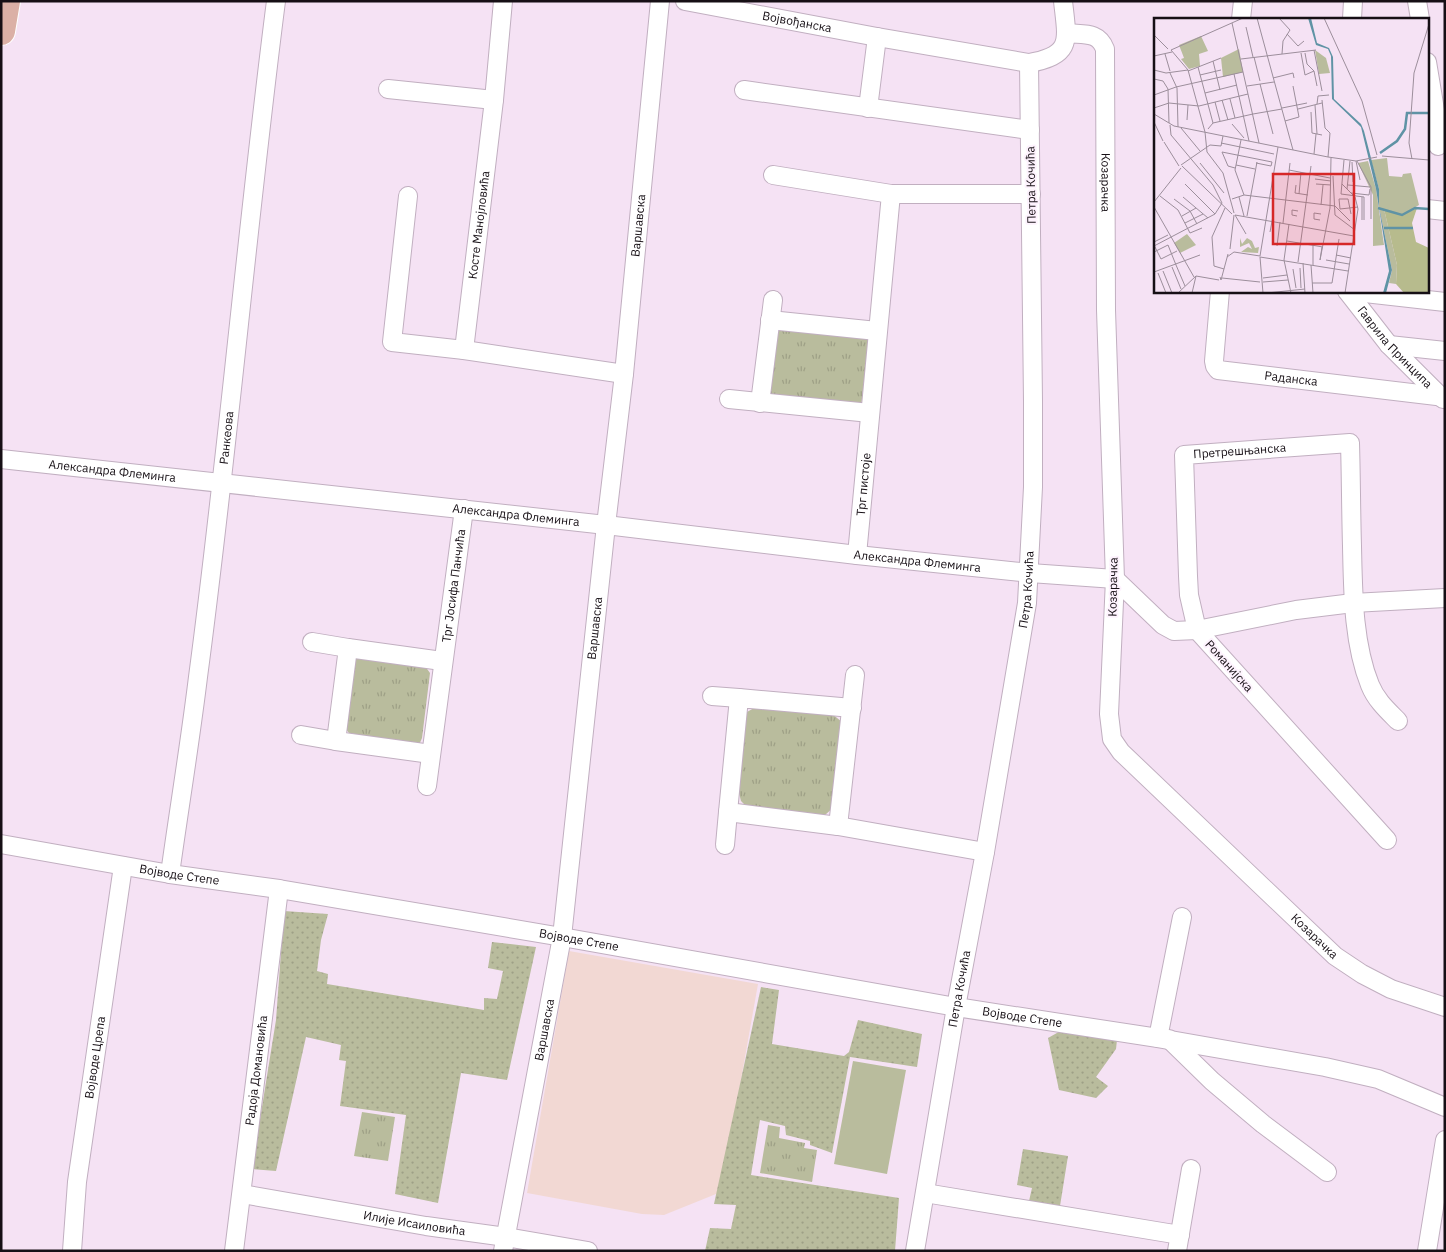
<svg xmlns="http://www.w3.org/2000/svg" width="1446" height="1252" viewBox="0 0 1446 1252" font-family="'IBM Plex Sans',sans-serif">
  <style>
    .education { fill: #f2d8d3 }
    .grass { fill: url(#grass-dots) }
    .park { fill: url(#park-tufts) }
    .garden { fill: #b9bc9d }
    .lines { fill: none; stroke-linecap: round; stroke-linejoin: round }
    .street-casing { stroke: #c1afc0; stroke-width: 20 }
    .primary-casing { stroke: #fff; stroke-width: 30 }
    .street { stroke: #fff; stroke-width: 18 }
    .primary { stroke: #dbb0a6; stroke-width: 28 }
    .labels { text-anchor: middle; stroke-width: 4; stroke-linejoin: round; paint-order: stroke }
    .street-label { font-size: 12px; fill: #160f15; stroke: #fdf2fd }
    .inset-river { fill: none; stroke: #5f93a5; stroke-width: 2.5 }
    .inset-road { fill: none; stroke: #9c8e9b; stroke-width: 1 }
    .view { fill: #d62828; fill-opacity: 0.15; stroke: #d62828; stroke-width: 2.5 }
    .inset-edge { fill: none; stroke: #160f15; stroke-width: 2.5 }
  </style>
  <defs>
    <pattern id="grass-dots" width="8" height="8" patternUnits="userSpaceOnUse" patternTransform="scale(1.25)"><rect width="8" height="8" fill="#b9bc9d"/><path d="M2 2h.1M6 6h.1" fill="none" stroke="#9ea086" stroke-width="1.8" stroke-linecap="round"/></pattern>
    <pattern id="park-tufts" width="24" height="20" patternUnits="userSpaceOnUse" patternTransform="scale(1.25)"><rect width="24" height="20" fill="#b9bc9d"/><path d="M3 7l-1-3M5 7V3M7 7l1-3M15 17l-1-3M17 17v-4M19 17l1-3" fill="none" stroke="#9ea086"/></pattern>
  </defs>
  <rect width="100%" height="100%" fill="#f5e2f4"/>
  <path class="education" d="M569,951L758,984L721,1192L664,1215L642,1214L527,1193Z"/>
  <path class="grass" d="M284,911L328,914L321,940L317,971L328,974L327,984L484,1010V998L497,999L503,971L488,968L492,942L536,947L507,1080L461,1073L438,1203L395,1194L406,1115L340,1106L346,1061L339,1060L341,1045L306,1037L276,1171L252,1169L276,1020Z
    M761,987L779,990L772,1044L844,1056L849,1052L858,1020L922,1034L917,1067L850,1057L832,1153L810,1145V1141L786,1135L785,1126L760,1120L751,1175L899,1198L895,1251H705L710,1228L731,1229L736,1205L714,1204Z
    M1064,1029L1117,1040L1116,1049L1096,1077L1108,1086L1096,1098L1059,1090L1048,1038Z
    M1023,1149L1068,1156L1060,1206L1029,1201L1032,1188L1017,1185Z"/>
  <path class="park" d="M777,328L869,339L861,407L768,396Z
    M358,656L425,666L430,673L422,738L419,745L349,733L345,728L353,661Z
    M754,708L831,713L842,722L834,807L825,815L746,806L741,801L739,793L744,719L747,712Z
    M362,1112L395,1117L388,1161L354,1156Z
    M768,1125L780,1127L779,1138L805,1143L804,1148L817,1150L812,1182L760,1173Z"/>
  <path class="garden" d="M853,1061L906,1070L887,1174L834,1164Z"/>
  <g class="lines">
    <defs>
      <g id="street">
        <path id="s1" d="M685,1L877,37L1029,63C1074,55 1067,39 1063,1"/>
        <path d="M1417,1L1420,19"/>
        <path d="M1241,19L1243,1"/>
        <path d="M1352,19L1353,1"/>
        <path id="s2" d="M1066,33C1084,35 1098,31 1105,49L1106,310L1115,579L1109,714L1112,739L1121,752L1335,956L1362,974L1391,989L1445,1007"/>
        <path d="M1427,62L1435,110L1438,146"/>
        <path d="M388,89L494,100"/>
        <path d="M744,90L1030,130"/>
        <path d="M868,108L877,37"/>
        <path d="M773,175L891,194H1031"/>
        <path d="M408,196L392,342L464,350L624,374"/>
        <path d="M1427,209L1445,211"/>
        <path id="s3" d="M1220,291L1214,361L1215,366L1218,370L1445,397"/>
        <path id="s4" d="M1347,291L1389,345L1443,399"/>
        <path d="M1347,291L1445,302"/>
        <path d="M770,320L877,331"/>
        <path d="M1389,345L1445,351"/>
        <path id="s5" d="M464,350L494,100L503,1"/>
        <path d="M729,399L870,413"/>
        <path d="M760,403L773,300"/>
        <path id="s6" d="M1,459L606,525L857,555L1030,573L1115,579L1163,625L1174,631L1197,630L1296,610L1353,603L1445,598"/>
        <path id="s7" d="M857,555L891,194"/>
        <path d="M312,642L348,648"/>
        <path d="M855,675L838,826L985,852"/>
        <path d="M712,696L739,698"/>
        <path d="M301,735L336,741"/>
        <path d="M431,754L336,741L348,648L442,661"/>
        <path id="s8" d="M427,786L464,509"/>
        <path d="M838,826L728,812L739,698L852,708"/>
        <path id="s9" d="M1387,840L1197,630L1189,595L1188,576L1184,455L1350,443C1351,477 1351,512 1352,546C1353,591 1353,643 1370,685C1376,700 1387,710 1398,721"/>
        <path id="s10" d="M1,844L170,874L279,889L562,937L956,1007L1158,1038L1325,1067L1378,1079L1445,1107"/>
        <path d="M725,845L728,812"/>
        <path id="s11" d="M170,874C179,809 190,743 198,677C228,452 247,226 276,1"/>
        <path d="M1158,1038L1182,917"/>
        <path d="M1169,1039L1212,1081L1263,1124L1327,1172"/>
        <path d="M925,1193L1180,1235"/>
        <path id="s12" d="M242,1194L426,1226L506,1237L588,1251"/>
        <path id="s13" d="M72,1251L77,1182L123,866"/>
        <path id="s14" d="M234,1251L279,889"/>
        <path id="s15" d="M503,1251L562,937L606,525L624,374L660,1"/>
        <path id="s16" d="M915,1251L956,1007L985,852L1027,603L1033,487V401L1029,63"/>
        <path d="M1177,1251L1191,1169"/>
        <path d="M1427,1251L1445,1140"/>
      </g>
      <path id="primary" d="M1,31L6,1"/>
    </defs>
    <use href="#street" class="street-casing"/>
    <use href="#primary" class="primary-casing"/>
    <use href="#street" class="street"/>
    <use href="#primary" class="primary"/>
  </g>
  <g class="labels">
    <g class="street-label">
      <text dy="4" stroke="none"><textPath href="#s1" startOffset="114">Војвођанска</textPath></text>
      <text dy="4" stroke="none"><textPath href="#s2" startOffset="179">Козарачка</textPath></text>
      <text transform="translate(1031 185) rotate(-91)" y="4">Петра Кочића</text>
      <text dy="4" stroke="none"><textPath href="#s5" startOffset="126">Косте Манојловића</textPath></text>
      <text dy="4" stroke="none"><textPath href="#s15" startOffset="1035">Варшавска</textPath></text>
      <text dy="4" stroke="none"><textPath href="#s4" startOffset="74">Гаврила Принципа</textPath></text>
      <text dy="4" stroke="none"><textPath href="#s3" startOffset="154">Раданска</textPath></text>
      <text dy="4" stroke="none"><textPath href="#s11" startOffset="440">Ранкеова</textPath></text>
      <text dy="4" stroke="none"><textPath href="#s9" startOffset="515">Претрешњанска</textPath></text>
      <text dy="4" stroke="none"><textPath href="#s6" startOffset="112">Александра Флеминга</textPath></text>
      <text dy="4" stroke="none"><textPath href="#s7" startOffset="71">Трг пистоје</textPath></text>
      <text dy="4" stroke="none"><textPath href="#s6" startOffset="518">Александра Флеминга</textPath></text>
      <text dy="4" stroke="none"><textPath href="#s6" startOffset="922">Александра Флеминга</textPath></text>
      <text dy="4" stroke="none"><textPath href="#s8" startOffset="202">Трг Јосифа Панчића</textPath></text>
      <text transform="translate(1113 587) rotate(-89)" y="4">Козарачка</text>
      <text dy="4" stroke="none"><textPath href="#s16" startOffset="671">Петра Кочића</textPath></text>
      <text dy="4" stroke="none"><textPath href="#s15" startOffset="630">Варшавска</textPath></text>
      <text transform="translate(1229 666) rotate(48)" y="4">Романијска</text>
      <text dy="4" stroke="none"><textPath href="#s10" startOffset="181">Војводе Степе</textPath></text>
      <text dy="4" stroke="none"><textPath href="#s2" startOffset="1019">Козарачка</textPath></text>
      <text dy="4" stroke="none"><textPath href="#s10" startOffset="586">Војводе Степе</textPath></text>
      <text dy="4" stroke="none"><textPath href="#s16" startOffset="266">Петра Кочића</textPath></text>
      <text dy="4" stroke="none"><textPath href="#s10" startOffset="1036">Војводе Степе</textPath></text>
      <text dy="4" stroke="none"><textPath href="#s15" startOffset="225">Варшавска</textPath></text>
      <text dy="4" stroke="none"><textPath href="#s13" startOffset="195">Војводе Црепа</textPath></text>
      <text dy="4" stroke="none"><textPath href="#s14" startOffset="182">Радоја Домановића</textPath></text>
      <text dy="4" stroke="none"><textPath href="#s12" startOffset="175">Илије Исаиловића</textPath></text>
    </g>
  </g>
  <g transform="translate(1154 18)">
    <rect width="275" height="275" fill="#f5e2f4"/>
    <path d="M233,140L235,158L248,159L249,156L257,155L265,187L248,197L230,191L243,247L242,266L235,265L238,252L225,189V171L217,142ZM33,216L42,227L26,235L20,225ZM86,220L88,226L93,220L98,223L101,230L105,229L104,235L87,234L94,229L98,231L95,225L86,229Z" fill="#b9bc9d"/>
    <path d="M263,190L258,205L262,224L275,230V275H250L242,266L243,247L230,191L248,197Z" fill="#b7bb8d"/>
    <path d="M47,18L54,33L45,36L46,48L35,51L27,41L30,40L25,27ZM161,32L172,40L176,55L165,56ZM214,143L222,171L230,227L219,228V177L204,145Z" fill="#b9bc9d"/>
    <path d="M85,31L89,54L69,59L67,40Z" fill="#b9bc9d"/>
    <path d="M154,0H157L163,25L175,30L179,39L180,81L207,106L210,113L225,171V189L238,252L232,275H229L235,253L222,171L207,109L178,81L177,38L174,31L162,27Z" fill="#5f93a5"/>
    <path class="inset-river" d="M226,135L243,123L251,111L253,95H275M224,190L248,197L261,190L275,191M230,210H259"/>
    <path class="inset-road" d="M103,0L139,132M125,0L136,12L129,23L128,36M170,0L208,83L223,137M78,5L105,125M92,9L99,39M133,16L144,28L150,23M0,17L14,31M17,32L34,52L51,114L53,134L69,155L80,195M17,32L89,0M160,32L168,73M147,35L151,57L160,53L163,68M151,35L153,46L160,53M11,36L16,53M0,38L18,34M100,39L106,63M87,41L162,32M59,43L66,72M44,49L59,105M0,52L12,55L34,52M34,53L67,40M16,55L23,70L24,109M80,56L95,123M46,57L67,52M119,60L139,55L140,60M0,61L9,63L14,71L15,105M106,66L119,116M93,68L120,64M51,75L83,67M0,77L22,69L89,54M76,81L81,100M68,82L74,102M168,82L171,110L176,115L174,139M61,84L66,103M163,86L164,78L175,77M161,87L163,116M0,90L15,85L45,88L94,76M128,90L153,85M144,91L168,85M157,94L158,115L168,117M0,96L20,108L174,139L202,143L223,139M99,96L128,91M33,102L34,87M131,103L145,99L139,68M0,104L9,123M78,106L90,120M27,110L46,133M54,111L59,105L99,96M87,122L81,152L90,177M10,124L25,148M67,125L120,136M160,136L162,116M228,138L275,142M258,141L255,125L260,55L275,6M190,142L187,176L210,179V202M202,143L206,162M203,143L217,169V201M198,144L199,164M46,145L70,175M27,147L56,127L67,128L69,118M82,147L101,151M28,148L78,196M81,150L74,148L68,134L118,144L117,148L102,145M135,152L176,160M179,158L181,197L201,212M161,161L177,163M31,166L61,196M162,166L177,167M188,166L201,179L204,191L191,275M142,167L141,175L154,177M194,167L216,169M193,171L196,143M197,175L215,177L216,171M145,176L147,154M6,178L24,192L36,215L48,210M29,179L54,200M85,179L90,198M208,179V202M20,181L36,193L43,206M78,181L90,177L181,188L196,203M0,184L27,150M167,187L169,167M0,189L40,259M186,191L185,181H194L197,196M186,191L204,189M81,197L200,218M81,197L92,216M28,198L42,190M93,198L103,144M143,198L138,197V192L144,193M166,202L160,201V195L167,196M31,205L49,196M129,205L136,145M135,206L130,242L137,275M116,214L119,198M133,223L169,229M0,224L14,217M0,227L7,241L23,233M0,228L61,196L68,185L59,167L17,117L16,107M123,228L126,204M168,229L166,242L176,190L177,140M76,231L80,197M0,234L14,227L22,247M182,237L197,240M73,239L80,234L106,238L124,129M106,239L194,253M106,239L109,275M172,242L195,246M144,244L157,148M149,245L151,275M22,247L31,268M157,247L159,275M159,247V227M18,249L27,271M146,250L147,270M70,251L60,248L58,219L71,190M139,251L142,270M9,253L18,275M0,254L46,237M4,255L12,275M66,259L67,262L74,236M68,260L106,264M109,260L133,257M109,264L134,262M158,265H178L185,221M24,275L42,258L65,262M38,275L42,258M113,275L151,271"/>
    <path class="view" d="M119,156H200V226H119Z"/>
    <rect width="275" height="275" class="inset-edge"/>
  </g>
  <rect width="1446" height="1252" fill="none" stroke="#160f15" stroke-width="5"/>
</svg>
